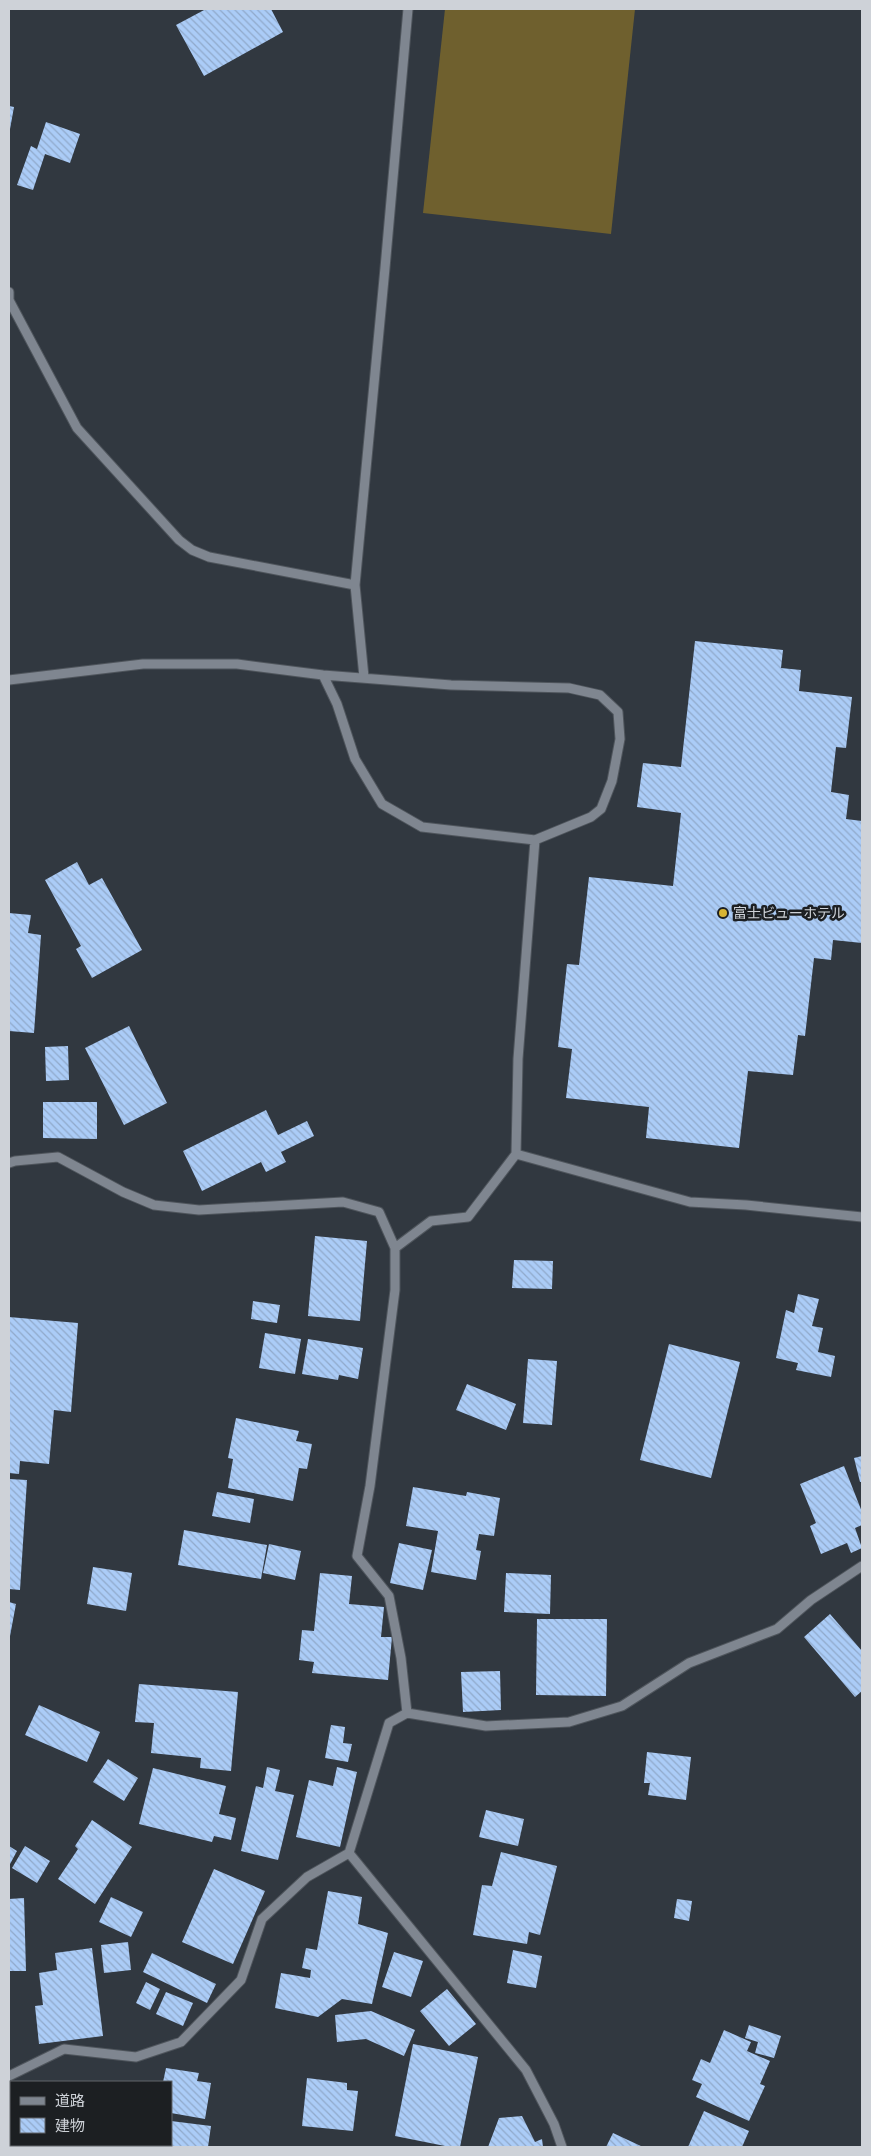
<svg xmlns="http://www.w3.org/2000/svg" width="871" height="2156" viewBox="0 0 871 2156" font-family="'Fira Sans','Noto Sans JP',sans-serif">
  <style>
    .pitch { fill: #6f602e }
    .building { fill: url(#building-back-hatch) }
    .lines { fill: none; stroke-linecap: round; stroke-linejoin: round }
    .minor-casing { stroke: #4f555c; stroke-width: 11 }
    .minor { stroke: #7f8690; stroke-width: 9 }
    .poi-dot { fill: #d7b434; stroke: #1c1f22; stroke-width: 2 }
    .labels { text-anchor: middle; stroke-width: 5; stroke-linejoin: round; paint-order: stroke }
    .poi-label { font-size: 14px; fill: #ced2d8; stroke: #1c1f22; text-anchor: start }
  </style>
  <defs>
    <pattern id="building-back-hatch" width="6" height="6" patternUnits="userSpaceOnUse" patternTransform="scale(1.25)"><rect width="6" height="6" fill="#abccf7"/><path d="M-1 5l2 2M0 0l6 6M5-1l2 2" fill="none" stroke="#90a9ca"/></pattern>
  </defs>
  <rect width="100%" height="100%" fill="#313840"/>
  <path class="pitch" d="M445,9H635L611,234L423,213Z"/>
  <path class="building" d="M206,9H271L283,32L204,76L176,25Z
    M9,106L14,107L10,129H9Z
    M46,122L80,134L70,163L45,154L33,190L17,185L31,146L37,149Z
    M695,641L783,650L781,668L801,670L799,691L852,697L846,748L836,747L831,792L849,795L846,819L862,821V943L833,940L831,960L814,958L805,1036L798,1035L793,1075L748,1071L739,1148L646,1138L649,1107L566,1098L572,1049L558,1047L567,964L579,965L589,877L673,886L681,813L637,807L643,763L681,767Z
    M77,862L89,885L102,878L142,950L92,978L76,949L81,946L45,880Z
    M9,913L31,915L28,933L41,935L34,1033L9,1031Z
    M129,1026L167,1103L124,1125L85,1048Z
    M68,1046L69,1080L46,1081L45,1047Z
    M43,1102H97V1139L43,1138Z
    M266,1110L278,1135L307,1121L314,1136L281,1152L286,1162L266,1172L261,1162L202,1191L183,1151Z
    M315,1236L367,1241L360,1321L308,1316Z
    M514,1260L553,1261L552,1289L512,1288Z
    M798,1294L819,1299L812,1326L823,1328L818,1352L835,1356L831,1377L796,1370L798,1363L776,1358L786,1310L794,1313Z
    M253,1301L280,1305L277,1323L251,1319Z
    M9,1317L78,1323L71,1412L54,1410L49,1464L20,1461L19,1474L9,1473Z
    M265,1333L301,1339L295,1374L259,1368Z
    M308,1339L363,1348L358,1379L339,1375L338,1380L302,1374Z
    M669,1344L740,1362L711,1478L640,1460Z
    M528,1359L557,1361L552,1425L523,1423Z
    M467,1384L516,1404L506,1430L456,1410Z
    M236,1418L299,1431L296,1441L312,1444L307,1469L299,1468L293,1501L228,1488L233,1459L228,1458Z
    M862,1456V1482H860L854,1458Z
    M844,1466L862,1512V1525L855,1528L862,1548L851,1553L847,1543L821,1554L810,1526L816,1523L800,1484Z
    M9,1479L27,1480L20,1590L9,1589Z
    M413,1487L466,1496L467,1492L500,1498L494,1536L479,1534L476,1550L481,1551L476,1580L431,1572L438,1531L406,1526Z
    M217,1492L254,1499L250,1523L212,1516Z
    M184,1530L267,1545L261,1579L178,1565Z
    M399,1543L432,1550L423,1590L390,1583Z
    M269,1544L301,1551L295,1580L263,1573Z
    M93,1567L132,1573L126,1611L87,1604Z
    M320,1573L352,1576L349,1604L384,1607L381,1637H392L388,1680L312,1673L314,1662L299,1660L302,1630L314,1631Z
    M506,1573L551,1575L550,1614L504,1612Z
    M9,1602L16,1604L10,1636H9Z
    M830,1614L862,1651V1691L855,1697L804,1637Z
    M537,1619H607L606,1696L536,1695Z
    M500,1671L501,1710L463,1712L461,1672Z
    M139,1684L238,1692L231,1771L200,1768L201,1758L151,1753L154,1723L135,1722Z
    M39,1705L100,1732L87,1762L25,1735Z
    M331,1725L345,1727L343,1743L352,1744L348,1762L325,1758Z
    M647,1752L691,1757L686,1800L648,1795L650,1783H644Z
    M108,1759L138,1778L124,1801L93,1782Z
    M267,1767L280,1770L275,1791L294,1795L278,1860L241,1851L256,1786L263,1788Z
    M337,1767L357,1772L340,1847L296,1837L309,1780L333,1786Z
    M153,1768L226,1786L219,1814L236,1818L231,1840L214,1836L212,1842L139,1824Z
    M486,1810L524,1819L518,1846L479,1837Z
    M92,1820L132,1847L95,1904L58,1879L78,1849L75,1846Z
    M9,1846L17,1851L9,1866Z
    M25,1846L50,1861L37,1883L12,1868Z
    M501,1852L557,1866L540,1935L529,1932L527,1944L473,1935L482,1885L492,1886Z
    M214,1869L265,1891L233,1964L182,1942Z
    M328,1891L362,1897L358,1924L388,1933L372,2004L342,1999L318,2017L275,2008L281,1973L310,1978L311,1970L302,1968L306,1948L317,1950Z
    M111,1897L143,1912L131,1937L99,1922Z
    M24,1898L26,1971H9V1899Z
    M677,1899L692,1901L689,1921L674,1918Z
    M128,1942L131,1970L104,1973L101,1945Z
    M92,1948L103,2036L39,2044L35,2006L43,2005L39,1973L57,1970L55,1953Z
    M513,1950L542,1956L536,1988L507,1983Z
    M394,1952L423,1961L411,1997L382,1987Z
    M152,1953L216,1984L207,2003L143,1972Z
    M146,1982L160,1989L150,2010L136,2003Z
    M447,1989L476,2024L449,2046L420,2011Z
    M166,1992L193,2003L183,2026L156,2014Z
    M371,2011L415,2030L404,2056L366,2039L337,2042L335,2015Z
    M749,2025L781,2036L774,2058L755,2053L758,2042L745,2038Z
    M724,2030L751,2042L747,2051L770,2061L760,2084L765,2086L749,2121L696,2097L702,2084L692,2080L701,2059L710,2063Z
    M413,2044L478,2057L460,2147H450L395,2136Z
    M166,2068L199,2073L197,2081L211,2083L205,2119L171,2113V2082H163Z
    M307,2078L347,2083V2090L358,2091L353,2131L302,2126Z
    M704,2111L749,2131L742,2147H688Z
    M522,2116L535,2142L542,2139L543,2147H488L499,2118Z
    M171,2121L211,2126L208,2147H153V2145H171Z
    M613,2133L643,2147H606Z
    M26,2145H81V2147H25Z"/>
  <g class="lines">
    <defs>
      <path id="minor" d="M9,292V300L77,428L179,540L192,550L209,557L355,585
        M364,677L355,585L385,268L408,9
        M9,680L143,664H237L323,675L451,685L569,688L600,695L618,712L620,739L612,781L601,809L591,817L535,840L422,827L382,804L355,759L337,704L323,675
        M516,1154L690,1202L746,1205L862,1217
        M9,1163L15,1161L58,1157L123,1192L154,1205L199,1210L343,1202L379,1212L395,1248
        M407,1713L401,1658L389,1596L357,1556L370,1486L395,1290V1248L431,1221L468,1217L516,1154L518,1059L535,840
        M349,1853L526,2070L554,2124L562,2147
        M9,2076L64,2049L136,2057L181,2042L241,1980L262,1919L307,1877L349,1853L389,1723L407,1713L486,1726L569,1722L622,1706L689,1663L777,1629L811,1600L862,1566"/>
    </defs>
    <use href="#minor" class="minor-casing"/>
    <use href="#minor" class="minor"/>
  </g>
  <circle class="poi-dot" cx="723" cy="913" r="5"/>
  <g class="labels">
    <g class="poi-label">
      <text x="733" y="918">富士ビューホテル</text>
    </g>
  </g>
  <rect width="871" height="2156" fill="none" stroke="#ced2d8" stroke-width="20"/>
  <rect x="10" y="2081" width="162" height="65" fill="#1c1f22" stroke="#63676b"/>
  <rect x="20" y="2097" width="25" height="8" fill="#7f8690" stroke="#63676b"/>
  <text x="55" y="2106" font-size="15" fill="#ced2d8">道路</text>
  <rect x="20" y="2118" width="25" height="15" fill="url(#building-back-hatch)" stroke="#63676b"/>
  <text x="55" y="2131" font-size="15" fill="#ced2d8">建物</text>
</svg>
